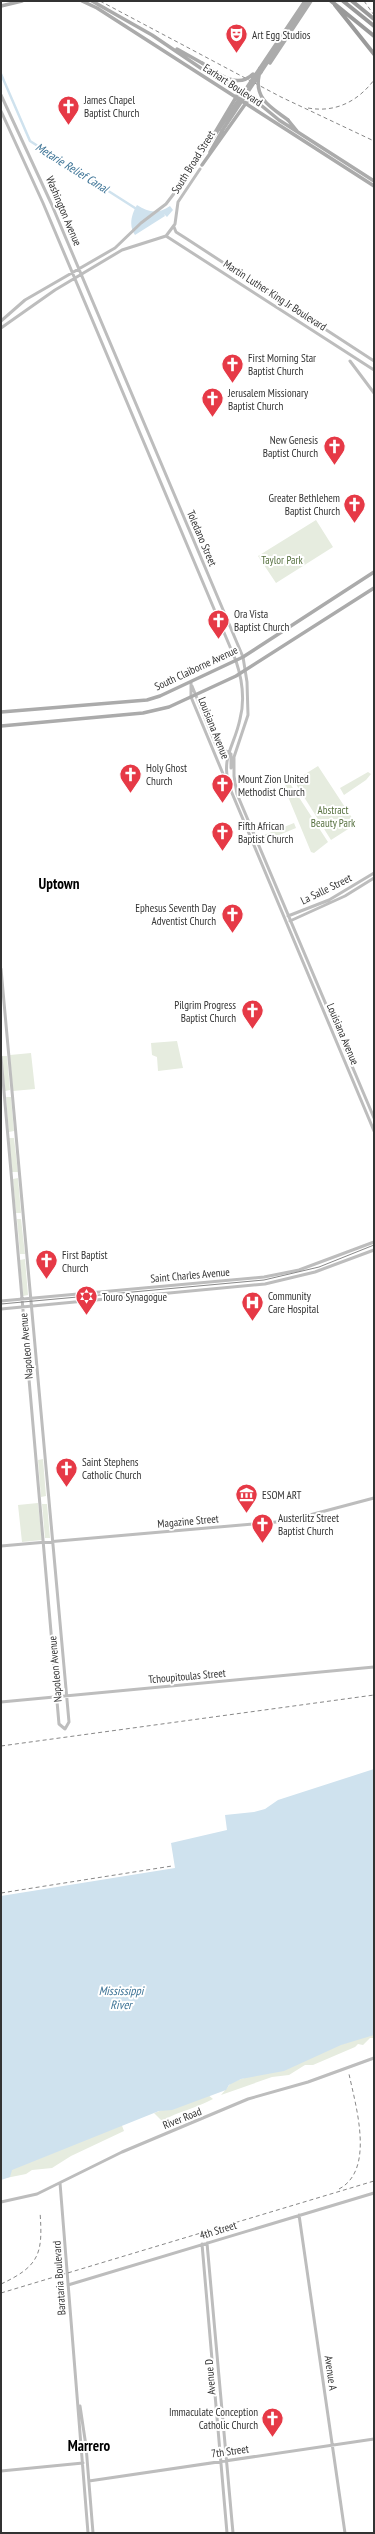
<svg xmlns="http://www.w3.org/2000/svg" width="375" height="2534" viewBox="0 0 375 2534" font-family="'PT Sans Narrow',sans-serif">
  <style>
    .green { fill: #e6ecdf }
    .water { fill: #cfe2ee }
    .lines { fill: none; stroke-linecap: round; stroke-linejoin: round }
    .canal { stroke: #cfe2ee; stroke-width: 2.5 }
    .secondary { stroke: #bdbdbd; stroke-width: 3 }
    .primary { stroke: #ababab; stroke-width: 3.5 }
    .highway { stroke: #9a9a9a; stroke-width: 4 }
    .tram { stroke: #888; stroke-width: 1 }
    .rail { stroke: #888; stroke-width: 1; stroke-dasharray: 4 3; stroke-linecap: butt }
    .primary-bridge { stroke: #ababab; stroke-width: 3.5 }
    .labels { text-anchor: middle; stroke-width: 4; stroke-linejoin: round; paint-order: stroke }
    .poi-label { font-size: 11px; fill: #333; stroke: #fff; text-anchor: start }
    .street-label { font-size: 11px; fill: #333; stroke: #fff }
    .park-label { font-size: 11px; fill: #56703f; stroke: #fff }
    .water-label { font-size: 12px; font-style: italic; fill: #3f7597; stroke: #fff }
    .district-label { font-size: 15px; font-weight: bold; fill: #000; stroke: #fff }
  </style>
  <rect width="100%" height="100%" fill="#fff"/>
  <path class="green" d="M316,520L333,547L276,583L258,556Z
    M318,766L356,824L331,840L294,781Z
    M368,772L371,774L366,780L344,795L340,788Z
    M289,782L328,842L314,853L311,852L284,787Z
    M294,823L296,828L262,842L259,837Z
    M177,1041L183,1068L158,1071L157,1057L152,1055L151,1043Z
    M31,1053L35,1089L13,1091L10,1055Z
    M2,1056H7L10,1090L5,1091Z
    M6,1097H11L14,1131L9,1132Z
    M9,1138H14L18,1172H12Z
    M18,1178L21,1213H16L13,1179Z
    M17,1219H21L25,1254H20Z
    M25,1259L28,1295L23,1296L20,1260Z
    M43,1459L46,1496L41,1497L38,1460Z
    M38,1503L42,1540L22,1542L18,1505Z
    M42,1504H47L50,1538H45Z
    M374,2032V2038H370L363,2045L358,2044L355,2047L313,2065H305L289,2075L272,2077L221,2095L232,2082L297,2061Z
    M207,2094L213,2099C197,2108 179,2111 162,2121L154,2113Z
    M121,2123L124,2131L71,2156L52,2168L32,2170L26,2174L1,2179V2170Z"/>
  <path class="water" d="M137,205C149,213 158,214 170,206L173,210L167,217L164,214L165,216L135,235C128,226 132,213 137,205Z
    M374,1769V2035L341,2045L284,2071L241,2079L229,2085L226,2090L172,2110L159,2111L12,2170L10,2177L1,2180V1896L175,1868L171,1843L227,1830L225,1815L254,1812L265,1809L278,1800Z"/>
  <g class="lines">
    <path class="canal" d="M1,74L30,141L135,208"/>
    <path class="secondary" d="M1,95L51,203L243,657L247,682L248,715L234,757V776L237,794L374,1118
      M1,111L43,203L236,661C242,679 245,700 240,719C234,748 221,755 229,788
      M174,227L176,232L187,239L374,361
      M166,236L374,370
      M1,321L25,300L115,248L141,223L166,204L195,166
      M1,328L55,290L122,250L166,236L175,224L178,202L200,169
      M350,361L374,393
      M191,682V697L226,781
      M192,686L216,745L231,754V768
      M229,786L374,1131
      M288,916L329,900L374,873
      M290,921L345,896L374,878
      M1,969L69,1722L65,1729L59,1724L1,1057
      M1,1301L264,1277L299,1270L374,1242
      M1,1309L265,1284L315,1272L374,1250
      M1,1546L287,1521L374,1498
      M1,1702L374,1667
      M60,2183L88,2533
      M1,2202L37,2194L122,2152L248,2099L308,2082L374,2058
      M299,2215L345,2533
      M207,2243L233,2533
      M202,2244L227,2533
      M68,2285L374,2193
      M80,2406L86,2446L93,2533
      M1,2471L83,2463
      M89,2481L374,2439"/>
    <path class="primary" d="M82,1L97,8L374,186
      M92,1L152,35L205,71L241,89L279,120L374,181
      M1,6L22,1
      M177,49L202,63
      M270,63L311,1
      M260,68L305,1
      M261,72L308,1
      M288,120L297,131
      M206,148L219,129
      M210,152L222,131
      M202,165L251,96
      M195,166L241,89
      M1,712L147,700L160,696L243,657L374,572
      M1,726L143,713L169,707L236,676L374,588"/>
    <path class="highway" d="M331,1L374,36
      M343,1L374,26
      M352,1L374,19
      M335,5L374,54"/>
    <path class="tram" d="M1,1304L264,1280L319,1267L374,1245"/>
    <path class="rail" d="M100,1L281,97L374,141
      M364,1L374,15
      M308,108C336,113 358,101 374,80
      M1,1746L374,1695
      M1,1893L172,1866
      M339,2189C375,2170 356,2107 349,2074
      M1,2284C40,2266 43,2253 40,2212
      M1,2293L374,2181"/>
    <path class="primary-bridge" d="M202,63C217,73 237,90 253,74
      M259,76C254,99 272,108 288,120
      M219,129L260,68
      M222,131L261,72"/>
  </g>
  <defs>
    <symbol id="theatre-pin" viewBox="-11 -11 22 30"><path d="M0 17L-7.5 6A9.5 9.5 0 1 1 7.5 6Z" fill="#e63946" stroke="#fff"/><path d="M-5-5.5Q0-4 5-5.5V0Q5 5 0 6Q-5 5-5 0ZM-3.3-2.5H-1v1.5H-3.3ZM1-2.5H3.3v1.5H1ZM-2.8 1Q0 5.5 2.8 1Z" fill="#fff"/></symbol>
    <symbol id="church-pin" viewBox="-11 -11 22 30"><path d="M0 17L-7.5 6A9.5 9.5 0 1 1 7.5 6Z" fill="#e63946" stroke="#fff"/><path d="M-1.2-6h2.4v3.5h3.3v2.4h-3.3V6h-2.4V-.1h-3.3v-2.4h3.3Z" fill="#fff"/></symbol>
    <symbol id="synagogue-pin" viewBox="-11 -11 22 30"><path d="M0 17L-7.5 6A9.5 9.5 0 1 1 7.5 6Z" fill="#e63946" stroke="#fff"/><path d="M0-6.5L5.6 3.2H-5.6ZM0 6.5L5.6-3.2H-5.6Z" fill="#fff"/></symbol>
    <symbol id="hospital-pin" viewBox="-11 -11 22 30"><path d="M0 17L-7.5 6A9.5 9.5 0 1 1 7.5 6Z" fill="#e63946" stroke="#fff"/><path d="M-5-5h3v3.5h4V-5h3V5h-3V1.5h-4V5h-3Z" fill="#fff"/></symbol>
    <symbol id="museum-pin" viewBox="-11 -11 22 30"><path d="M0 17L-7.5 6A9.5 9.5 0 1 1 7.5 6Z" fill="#e63946" stroke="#fff"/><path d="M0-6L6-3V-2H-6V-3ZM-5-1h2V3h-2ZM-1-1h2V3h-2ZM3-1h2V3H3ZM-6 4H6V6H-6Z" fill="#fff"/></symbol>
  </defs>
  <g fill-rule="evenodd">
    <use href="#theatre-pin" x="224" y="22" width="25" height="34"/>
    <use href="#church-pin" x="56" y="94" width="25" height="34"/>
    <use href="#church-pin" x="220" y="352" width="25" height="34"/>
    <use href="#church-pin" x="200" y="386" width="25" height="34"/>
    <use href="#church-pin" x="322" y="434" width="25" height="34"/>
    <use href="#church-pin" x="342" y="492" width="25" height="34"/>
    <use href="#church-pin" x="206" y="608" width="25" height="34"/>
    <use href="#church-pin" x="118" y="762" width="25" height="34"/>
    <use href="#church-pin" x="210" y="772" width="25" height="34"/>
    <use href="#church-pin" x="210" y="820" width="25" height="34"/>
    <use href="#church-pin" x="220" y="902" width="25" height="34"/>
    <use href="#church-pin" x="240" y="998" width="25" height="34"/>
    <use href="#church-pin" x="34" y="1248" width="25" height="34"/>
    <use href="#synagogue-pin" x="74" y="1284" width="25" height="34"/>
    <use href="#hospital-pin" x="240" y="1290" width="25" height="34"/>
    <use href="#church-pin" x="54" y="1456" width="25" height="34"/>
    <use href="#museum-pin" x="234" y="1482" width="25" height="34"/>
    <use href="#church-pin" x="250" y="1512" width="25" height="34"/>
    <use href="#church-pin" x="260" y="2406" width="25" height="34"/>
  </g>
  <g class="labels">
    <g class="poi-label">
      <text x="252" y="39">Art Egg Studios</text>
      <text x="84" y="104">James Chapel<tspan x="84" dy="13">Baptist Church</tspan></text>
      <text x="248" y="362">First Morning Star<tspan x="248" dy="13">Baptist Church</tspan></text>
      <text x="228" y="397">Jerusalem Missionary<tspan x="228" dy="13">Baptist Church</tspan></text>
      <text x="318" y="444" text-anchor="end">New Genesis<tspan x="318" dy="13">Baptist Church</tspan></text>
      <text x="340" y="502" text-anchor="end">Greater Bethlehem<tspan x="340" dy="13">Baptist Church</tspan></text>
      <text x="234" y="618">Ora Vista<tspan x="234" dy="13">Baptist Church</tspan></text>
      <text x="146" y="772">Holy Ghost<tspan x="146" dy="13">Church</tspan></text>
      <text x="238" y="783">Mount Zion United<tspan x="238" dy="13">Methodist Church</tspan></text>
      <text x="238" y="830">Fifth African<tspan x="238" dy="13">Baptist Church</tspan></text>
      <text x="216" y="912" text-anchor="end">Ephesus Seventh Day<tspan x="216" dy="13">Adventist Church</tspan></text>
      <text x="236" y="1009" text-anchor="end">Pilgrim Progress<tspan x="236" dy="13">Baptist Church</tspan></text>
      <text x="62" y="1259">First Baptist<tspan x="62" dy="13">Church</tspan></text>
      <text x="268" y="1300">Community<tspan x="268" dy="13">Care Hospital</tspan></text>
      <text x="102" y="1301">Touro Synagogue</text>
      <text x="82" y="1466">Saint Stephens<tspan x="82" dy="13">Catholic Church</tspan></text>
      <text x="262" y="1499">ESOM ART</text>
      <text x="278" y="1522">Austerlitz Street<tspan x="278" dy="13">Baptist Church</tspan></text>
      <text x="258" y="2416" text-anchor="end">Immaculate Conception<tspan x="258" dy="13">Catholic Church</tspan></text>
    </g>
    <g class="street-label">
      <text transform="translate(233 85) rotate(33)" y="4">Earhart Boulevard</text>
      <text transform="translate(193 162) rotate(-58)" y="4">South Broad Street</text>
      <text transform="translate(64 211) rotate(67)" y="4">Washington Avenue</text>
      <text transform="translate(275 295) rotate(33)" y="4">Martin Luther King Jr Boulevard</text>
      <text transform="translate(202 538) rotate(67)" y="4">Toledano Street</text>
      <text transform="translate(196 668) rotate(-25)" y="4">South Claiborne Avenue</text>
      <text transform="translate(214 728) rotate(68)" y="4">Louisiana Avenue</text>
      <text transform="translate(326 889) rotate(-26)" y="4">La Salle Street</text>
      <text transform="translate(343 1034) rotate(67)" y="4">Louisiana Avenue</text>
      <text transform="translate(190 1275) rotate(-5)" y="4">Saint Charles Avenue</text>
      <text transform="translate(26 1346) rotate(-95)" y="4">Napoleon Avenue</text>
      <text transform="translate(188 1521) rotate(-5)" y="4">Magazine Street</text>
      <text transform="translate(55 1669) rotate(-95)" y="4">Napoleon Avenue</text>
      <text transform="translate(187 1676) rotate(-5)" y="4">Tchoupitoulas Street</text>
      <text transform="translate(182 2118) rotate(-22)" y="4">River Road</text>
      <text transform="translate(218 2230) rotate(-17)" y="4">4th Street</text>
      <text transform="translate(59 2278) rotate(-94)" y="4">Barataria Boulevard</text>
      <text transform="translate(331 2373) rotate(82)" y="4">Avenue A</text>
      <text transform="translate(210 2377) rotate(-95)" y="4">Avenue D</text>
      <text transform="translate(230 2451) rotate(-8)" y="4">7th Street</text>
    </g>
    <g class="park-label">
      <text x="282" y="564">Taylor Park</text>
      <text x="333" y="814">Abstract<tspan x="333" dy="13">Beauty Park</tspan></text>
    </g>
    <g class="water-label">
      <text transform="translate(72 168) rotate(32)" y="4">Metarie Relief Canal</text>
      <text x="121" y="1995">Mississippi<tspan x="121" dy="14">River</tspan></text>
    </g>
    <g class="district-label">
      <text x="59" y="889">Uptown</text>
      <text x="89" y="2451">Marrero</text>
    </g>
  </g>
  <rect width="375" height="2534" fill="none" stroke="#333333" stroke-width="4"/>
</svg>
